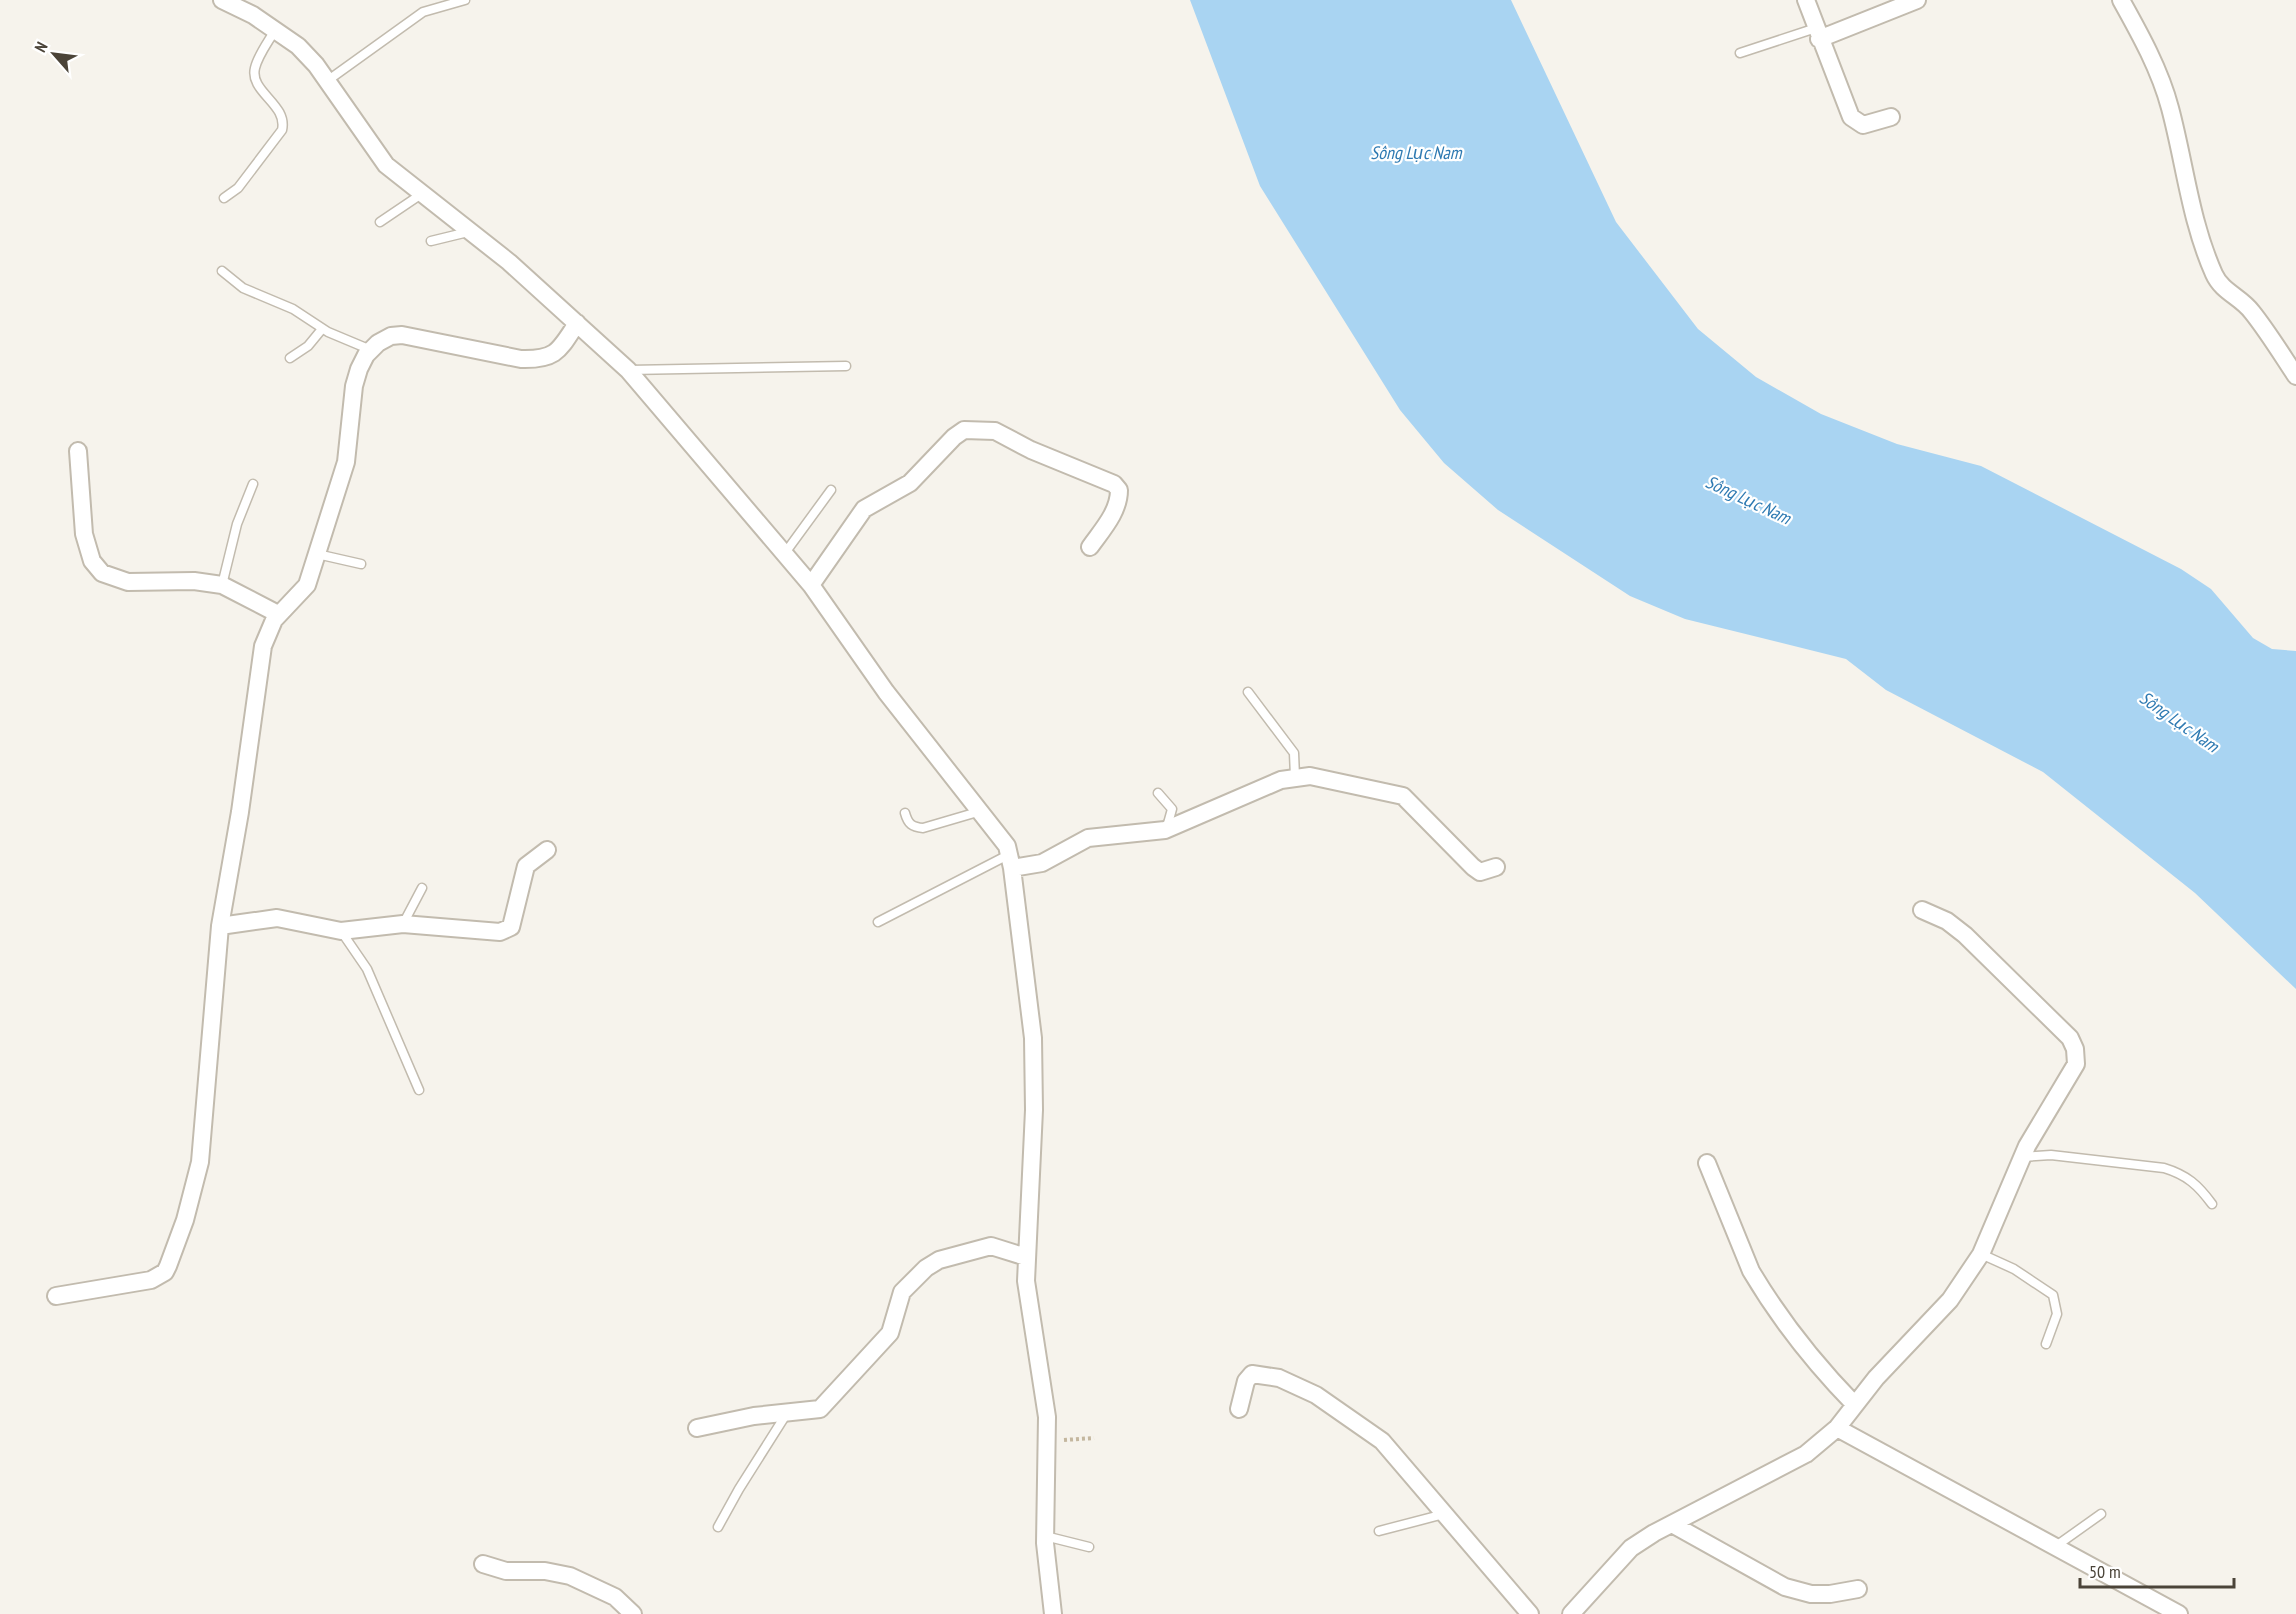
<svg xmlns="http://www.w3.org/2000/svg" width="2296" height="1614" viewBox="0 0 2296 1614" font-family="'PT Sans Narrow',sans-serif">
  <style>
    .water { fill: #a9d4f2 }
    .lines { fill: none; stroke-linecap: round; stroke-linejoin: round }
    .lane-casing { stroke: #c2bbae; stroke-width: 11 }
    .street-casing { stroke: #c2bbae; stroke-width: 20 }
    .path { stroke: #c4b79f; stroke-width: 4; stroke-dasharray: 3 3; stroke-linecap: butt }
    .lane { stroke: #fff; stroke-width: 8 }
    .street { stroke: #fff; stroke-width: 16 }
    .labels { text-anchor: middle; stroke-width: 4.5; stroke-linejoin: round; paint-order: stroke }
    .water-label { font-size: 18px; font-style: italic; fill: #2e7ab2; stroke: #fff }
  </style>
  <rect width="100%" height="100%" fill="#f6f3ec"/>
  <path class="water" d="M1190,0H1511L1616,222L1698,329L1756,377L1821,414L1897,444L1981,466L2181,569L2211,589L2253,638L2272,649L2296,651V989L2195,893L2043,772L1886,690L1846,659L1685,619L1630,596L1498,510L1444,463L1400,410L1260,186Z"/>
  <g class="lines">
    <defs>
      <path id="lane" d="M1740,53L1816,28
        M327,81L423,12L465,0
        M224,198L238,188L282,130C288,104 249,92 255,68C258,55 269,41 275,30
        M380,222L420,195
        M431,241L468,232
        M222,271L243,288L293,309L328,332L371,350
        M290,358L308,346L322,329
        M629,370L846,366
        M785,553L831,490
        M317,554L361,564
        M222,585L237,524L253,484
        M1248,692L1294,753L1295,777
        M1158,793L1172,809L1167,827
        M905,813C908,824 912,827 923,828L981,811
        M878,922L1010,854
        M403,924L422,888
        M341,931L367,969L419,1090
        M2022,1157L2051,1155L2164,1168C2187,1175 2198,1185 2212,1204
        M1981,1254L2014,1269L2053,1295L2057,1314L2046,1344
        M718,1527L739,1489L787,1413
        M1379,1531L1444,1514
        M1045,1536L1089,1547
        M2056,1546L2101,1514"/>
      <path id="street" d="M222,0L253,15L298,46L316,65L386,165L509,262L628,370L811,585L886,692L1007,846L1012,868L1033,1038L1034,1110L1026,1281L1047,1417L1045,1543L1053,1614
        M1806,0L1851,117L1863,125L1891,117
        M2121,0C2140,34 2160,70 2170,108C2185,164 2190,220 2214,274C2222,292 2241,297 2252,312C2268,332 2282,355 2296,376
        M1819,39L1917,0
        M78,451L84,534L92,561L102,573L128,582L194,581L222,585L278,614
        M811,585L864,509L910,483L954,437L964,430L995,431L1031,450L1114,484L1119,490C1119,512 1102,530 1090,547
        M1012,868L1042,863L1088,838L1165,830L1281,780L1310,776L1403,796L1473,867L1480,872L1496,867
        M220,926L277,918L341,931L403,924L500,932L511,927L526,866L547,850
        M1707,1163L1751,1271C1780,1320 1815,1364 1855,1405
        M56,1296L151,1280L165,1272L168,1266L185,1220L200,1162L220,926L240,812L263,646L274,620L307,585L346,462L354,386L359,369L366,355L378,343L391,336L402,335L521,359C556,360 559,351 577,323
        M1239,1409L1246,1381L1252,1374L1279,1378L1316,1395L1382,1441L1530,1614
        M697,1428L754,1416L820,1409L890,1333L902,1292L926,1268L939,1260L991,1246L1026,1257
        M1837,1428L2179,1614
        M1672,1524L1785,1587L1811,1594H1830L1858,1589
        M483,1564L506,1571H545L570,1576L615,1597L633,1614
        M1571,1614L1631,1548L1654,1533L1806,1454L1837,1428L1876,1378L1950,1300L1981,1254L2027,1146L2076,1064L2075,1049L2070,1038L1965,935L1947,921L1922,910"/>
    </defs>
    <use href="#lane" class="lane-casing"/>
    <use href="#street" class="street-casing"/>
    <path class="path" d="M1064,1440L1094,1438"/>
    <use href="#lane" class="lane"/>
    <use href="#street" class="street"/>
  </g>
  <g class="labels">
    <g class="water-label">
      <text x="1416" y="159">Sông Lục Nam</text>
      <text transform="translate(1748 500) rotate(25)" y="6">Sông Lục Nam</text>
      <text transform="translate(2179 722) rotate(35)" y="6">Sông Lục Nam</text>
    </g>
  </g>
  <g transform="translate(54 54) rotate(298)" stroke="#ffffff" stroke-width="4.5" paint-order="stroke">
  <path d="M0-4.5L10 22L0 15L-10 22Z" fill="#4b4439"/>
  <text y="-9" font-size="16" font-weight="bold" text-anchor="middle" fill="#4b4439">N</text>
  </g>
  <path d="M2080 1578v9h154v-9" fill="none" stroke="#4b4439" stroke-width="3"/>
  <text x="2089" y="1578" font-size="18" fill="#4b4439" stroke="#ffffff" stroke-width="4.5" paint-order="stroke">50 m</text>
</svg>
